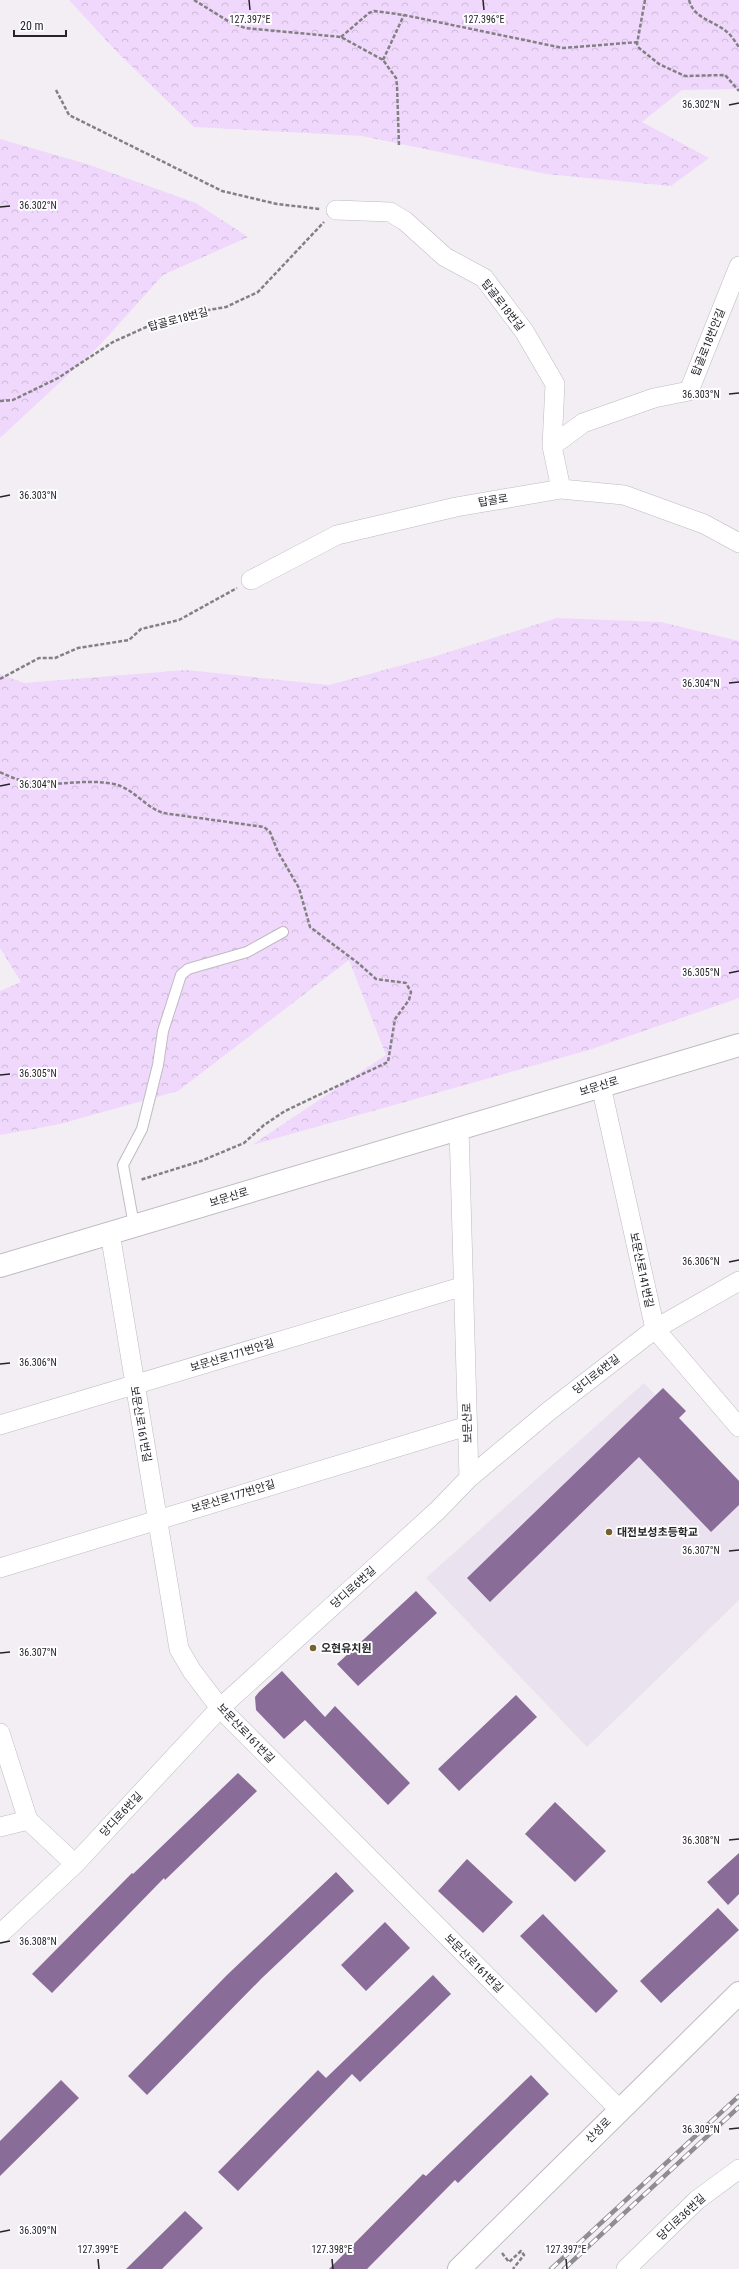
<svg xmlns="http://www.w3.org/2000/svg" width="739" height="2269" viewBox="0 0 739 2269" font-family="'Roboto Condensed','Noto Sans KR',sans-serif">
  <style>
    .built { fill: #eae2ee }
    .forest { fill: url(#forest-crowns) }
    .building { fill: #896c98 }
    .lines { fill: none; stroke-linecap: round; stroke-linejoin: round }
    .service-casing { stroke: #bebbc0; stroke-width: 12 }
    .minor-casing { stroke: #bebbc0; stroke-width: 20 }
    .secondary-casing { stroke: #bebbc0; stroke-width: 24 }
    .path { stroke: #838084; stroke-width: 2.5; stroke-dasharray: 4 2; stroke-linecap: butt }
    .service { stroke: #fff; stroke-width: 10 }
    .minor { stroke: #fff; stroke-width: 19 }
    .secondary { stroke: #fff; stroke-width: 22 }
    .rail-casing { stroke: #908d91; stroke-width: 4.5 }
    .rail { stroke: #fefdff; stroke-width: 3; stroke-dasharray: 9; stroke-linecap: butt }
    .ticks { fill: none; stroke: #252426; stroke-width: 1.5 }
    .poi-dot { fill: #74612f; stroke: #fefdff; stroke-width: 1.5 }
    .labels { text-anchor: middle; stroke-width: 4; stroke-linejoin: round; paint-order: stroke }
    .street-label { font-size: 11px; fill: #252426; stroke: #fefdff }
    .poi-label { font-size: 11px; font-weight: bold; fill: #252426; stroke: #fefdff; text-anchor: start }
    .ticks-label { font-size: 10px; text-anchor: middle; fill: #252426; stroke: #fefdff; stroke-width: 4; stroke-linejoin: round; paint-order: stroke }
  </style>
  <defs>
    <pattern id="forest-crowns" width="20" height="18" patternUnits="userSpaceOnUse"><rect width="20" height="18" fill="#f0d8fc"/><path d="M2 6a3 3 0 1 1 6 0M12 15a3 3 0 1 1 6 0" fill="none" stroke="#ceb9d8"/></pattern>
  </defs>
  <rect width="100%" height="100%" fill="#f2eef4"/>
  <path class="built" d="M644,1383L739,1485V1600L587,1747L426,1578Z"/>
  <path class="forest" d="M69,0H739V89L682,90L642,122L709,158L671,186L546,174L362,136L194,127L116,51Z
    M0,139L87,164L196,203L248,237L163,275L99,346L0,438Z
    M557,618L661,622L739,641V998L589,1050L252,1145L386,1055L349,960L178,1091L60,1124L0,1135V991L21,982L0,948V674L24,683L186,670L329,685L436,656Z"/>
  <path class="building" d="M663,1388L686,1411L679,1418L739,1481V1505L711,1532L639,1457L490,1602L467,1578Z
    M416,1591L437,1613L358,1686L337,1664Z
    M282,1671L325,1717L335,1706L410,1783L388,1805L305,1720L284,1739L256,1710L255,1697L259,1692Z
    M516,1695L537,1717L459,1791L438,1769Z
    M238,1773L257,1791L165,1880L164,1878L52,1993L32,1974L132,1873L133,1874Z
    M555,1802L606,1851L575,1882L525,1834Z
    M739,1853V1894L728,1905L707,1882Z
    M467,1859L513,1902L483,1933L438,1891Z
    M336,1872L354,1891L262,1978L147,2095L128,2076L227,1975Z
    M718,1908L739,1930L661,2003L640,1981Z
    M543,1914L618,1991L596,2013L520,1936Z
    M385,1922L410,1948L366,1991L341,1965Z
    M433,1975L451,1994L360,2082L352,2074L238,2191L218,2172L318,2070L326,2078Z
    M531,2075L549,2094L458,2183L455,2180L367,2269H329L423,2174L426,2176Z
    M61,2080L79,2098L0,2176V2141Z
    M185,2211L203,2228L162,2269H126Z"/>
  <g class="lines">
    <defs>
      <path id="service" d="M134,1225L123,1165L142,1129L158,1065L163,1031L181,975L188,969L247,952L283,932"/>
      <path id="minor" d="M336,210L390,212L405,221L445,257L484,278L524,331L555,384L552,446L561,489
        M552,446L583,423L654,398L689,391L739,266
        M251,580L337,535L456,507L561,489L624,495L704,524L739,543
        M601,1086L655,1329L739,1427
        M459,1128L469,1478
        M110,1233L179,1649L192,1671L220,1708L619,2109
        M0,1425L464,1286
        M0,1568L467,1426
        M0,1733L28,1820L75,1864
        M0,1827L28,1820
        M0,1934L75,1864L220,1708L437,1511L469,1478L549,1411L655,1329L739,1281
        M626,2269L697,2200L739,2169"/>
      <path id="secondary" d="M0,1266L739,1045
        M459,2269L739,1993"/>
    </defs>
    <use href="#service" class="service-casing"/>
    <use href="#minor" class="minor-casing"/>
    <use href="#secondary" class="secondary-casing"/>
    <path class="path" d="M194,0L228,21L245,28L341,37L383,60L396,78L397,85L399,146
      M645,0L637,44L639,48L659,64L685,76L725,75L739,91
      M689,0C694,19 713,20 727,32C732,36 735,42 739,47
      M341,37L369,13L374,11L404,15L563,48L639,42
      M383,60L404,15
      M56,90L69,115L222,191L277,204L320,209
      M0,401L13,400L58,378L113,342L153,324L185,314L226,307L258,292L324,222
      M0,679L39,658H55L78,648L129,640L141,629L179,620L237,588
      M0,772C45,795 71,776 114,784C133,788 145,807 163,813L264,827L270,832L278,852L299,888L310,927L358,963L376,979L406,983L411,992L409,1000L395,1019L388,1062L285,1111L264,1125L244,1143L201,1161L140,1180
      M502,2253L509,2262L521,2251L524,2255L513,2269"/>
    <use href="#service" class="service"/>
    <use href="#minor" class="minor"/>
    <use href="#secondary" class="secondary"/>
    <defs>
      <path id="rail" d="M551,2269L739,2096
        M564,2269L739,2107"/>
    </defs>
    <use href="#rail" class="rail-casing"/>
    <use href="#rail" class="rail"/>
  </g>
  <path class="ticks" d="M249,0L250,10M483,0L484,10M729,105L739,103M0,207L10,206M729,394L739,393M0,497L10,495M729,683L739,682M0,786L10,784M729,973L739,971M0,1075L10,1074M729,1262L739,1260M0,1364L10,1363M729,1551L739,1550M0,1653L10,1652M729,1840L739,1839M0,1943L10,1941M729,2129L739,2128M0,2232L10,2230M98,2259L99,2269M332,2259L333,2269M566,2259L567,2269"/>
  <g class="poi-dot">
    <circle cx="609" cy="1532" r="4"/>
    <circle cx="313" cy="1648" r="4"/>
  </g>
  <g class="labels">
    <g class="street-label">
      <text transform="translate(503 305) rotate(52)" y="4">탑골로18번길</text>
      <text transform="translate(178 319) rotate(-15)" y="4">탑골로18번길</text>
      <text transform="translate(708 342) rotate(-68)" y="4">탑골로18번안길</text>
      <text transform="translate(493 500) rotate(-9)" y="4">탑골로</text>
      <text transform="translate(599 1086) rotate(-17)" y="4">보문산로</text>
      <text transform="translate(229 1197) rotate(-17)" y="4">보문산로</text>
      <text transform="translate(642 1270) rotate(78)" y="4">보문산로141번길</text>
      <text transform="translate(232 1355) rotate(-17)" y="4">보문산로171번안길</text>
      <text transform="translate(596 1374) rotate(-38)" y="4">당디로6번길</text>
      <text transform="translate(467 1423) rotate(-92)" y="4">보문산로</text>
      <text transform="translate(141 1424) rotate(80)" y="4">보문산로161번길</text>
      <text transform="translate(233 1496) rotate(-17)" y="4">보문산로177번안길</text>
      <text transform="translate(353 1587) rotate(-42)" y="4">당디로6번길</text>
      <text transform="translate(246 1733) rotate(46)" y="4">보문산로161번길</text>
      <text transform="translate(121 1814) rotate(-47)" y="4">당디로6번길</text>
      <text transform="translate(474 1963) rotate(45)" y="4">보문산로161번길</text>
      <text transform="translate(598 2130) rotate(-45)" y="4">산성로</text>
      <text transform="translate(681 2217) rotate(-43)" y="4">당디로36번길</text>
    </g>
    <g class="poi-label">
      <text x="617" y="1536">대전보성초등학교</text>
      <text x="321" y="1652">오현유치원</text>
    </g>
  </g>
  <g class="ticks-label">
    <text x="250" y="23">127.397°E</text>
    <text x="484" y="23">127.396°E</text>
    <text x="701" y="108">36.302°N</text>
    <text x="38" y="209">36.302°N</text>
    <text x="701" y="398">36.303°N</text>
    <text x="38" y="499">36.303°N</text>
    <text x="701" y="687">36.304°N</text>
    <text x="38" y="788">36.304°N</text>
    <text x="701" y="976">36.305°N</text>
    <text x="38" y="1077">36.305°N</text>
    <text x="701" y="1265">36.306°N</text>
    <text x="38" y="1366">36.306°N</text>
    <text x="701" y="1554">36.307°N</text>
    <text x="38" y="1656">36.307°N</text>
    <text x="701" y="1844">36.308°N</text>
    <text x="38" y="1945">36.308°N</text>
    <text x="701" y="2133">36.309°N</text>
    <text x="38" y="2234">36.309°N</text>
    <text x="98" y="2253">127.399°E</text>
    <text x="332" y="2253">127.398°E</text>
    <text x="566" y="2253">127.397°E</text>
  </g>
  <path d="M14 30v6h52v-6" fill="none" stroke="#252426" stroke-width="2"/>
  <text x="20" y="30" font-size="12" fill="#252426" stroke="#fefdff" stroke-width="3" paint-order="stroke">20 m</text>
</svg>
